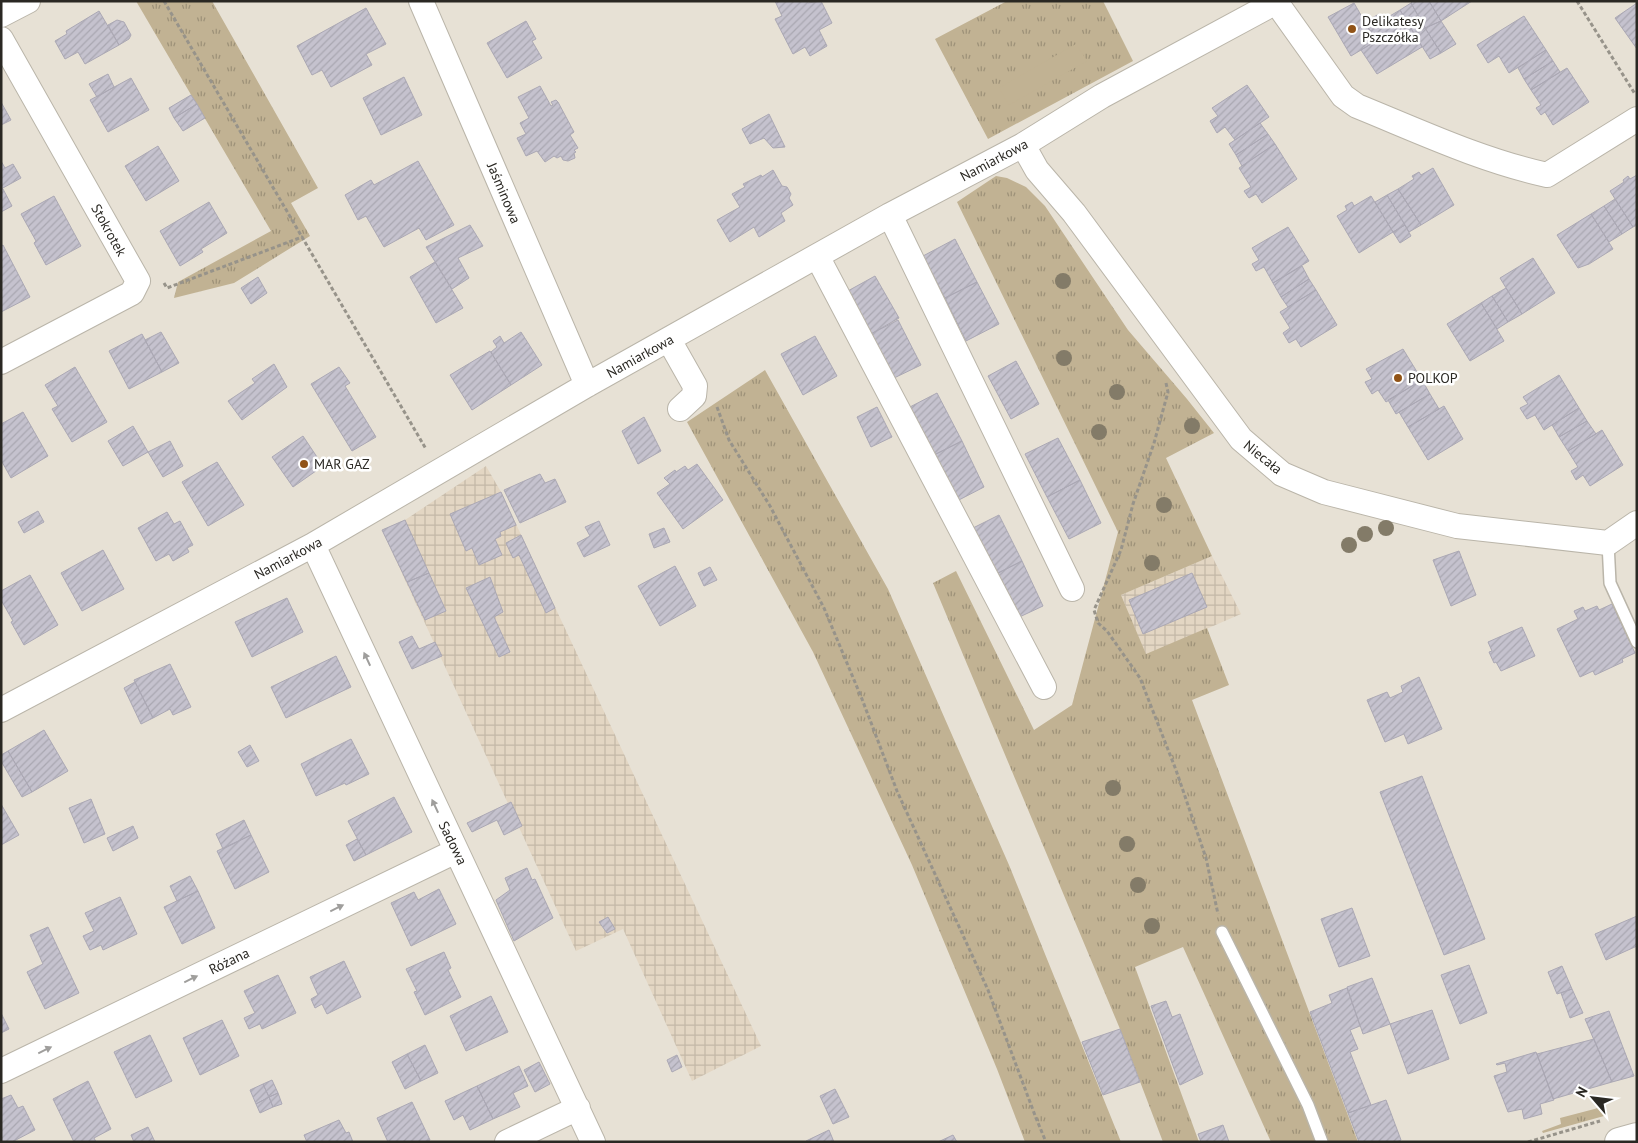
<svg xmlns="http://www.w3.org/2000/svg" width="1638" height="1143" viewBox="0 0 1638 1143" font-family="'PT Sans',sans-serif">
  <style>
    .industrial { fill: url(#industrial-grid) }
    .grass { fill: url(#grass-tufts) }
    .pitch { fill: #c1b293 }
    .building { fill: url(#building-hatch); stroke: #aba8b4 }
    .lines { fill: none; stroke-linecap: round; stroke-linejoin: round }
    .service-casing { stroke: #bab5a9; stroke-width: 14 }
    .minor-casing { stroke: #bab5a9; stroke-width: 26 }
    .tertiary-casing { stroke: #bab5a9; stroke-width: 30 }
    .path { stroke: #97938a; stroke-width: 3; stroke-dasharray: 4 2.5; stroke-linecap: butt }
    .service { stroke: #fff; stroke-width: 11 }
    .minor { stroke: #fff; stroke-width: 24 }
    .tertiary { stroke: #fff; stroke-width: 28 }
    .tree { fill: #837b68 }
    .oneway { fill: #9f9e9c }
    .poi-dot { fill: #915317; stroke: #fff; stroke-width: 2 }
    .labels { text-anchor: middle; stroke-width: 5; stroke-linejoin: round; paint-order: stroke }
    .poi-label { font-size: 14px; fill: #2a2823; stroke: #fff; text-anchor: start }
    .street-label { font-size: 14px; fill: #2a2823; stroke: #fff }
  </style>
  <defs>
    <pattern id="industrial-grid" width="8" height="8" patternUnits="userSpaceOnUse" patternTransform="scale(1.25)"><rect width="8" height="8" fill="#e3d6c3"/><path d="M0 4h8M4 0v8" fill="none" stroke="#c3b8a7"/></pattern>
    <pattern id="grass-tufts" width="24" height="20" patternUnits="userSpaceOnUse" patternTransform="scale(1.25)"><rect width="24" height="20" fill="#c1b293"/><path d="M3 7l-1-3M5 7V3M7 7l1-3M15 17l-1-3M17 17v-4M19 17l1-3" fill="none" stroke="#9d9178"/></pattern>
    <pattern id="building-hatch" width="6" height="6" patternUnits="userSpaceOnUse" patternTransform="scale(1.25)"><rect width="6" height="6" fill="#c5c2ce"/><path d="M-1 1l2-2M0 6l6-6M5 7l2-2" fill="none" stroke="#a9a7b1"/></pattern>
  </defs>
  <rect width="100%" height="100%" fill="#e7e1d5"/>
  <path class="industrial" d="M486,466L501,492L761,1046L692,1081L623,929L576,951L382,530L405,520Z
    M1212,556L1241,614L1146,655L1121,595Z"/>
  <path class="grass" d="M136,1H212L318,188L291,203L310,236L234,283L174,298L178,282L271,231Z
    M1007,1H1103L1133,61L988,139L935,39Z
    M996,176L1007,178L1026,187L1045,206L1128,330L1187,399L1214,433L1166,458L1212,556L1121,595L1146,654L1207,628L1229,685L1192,700L1358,1142H1271L1183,947L1135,967L1199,1142H1163L1120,1029L933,583L956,571L1034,730L1072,705L1118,532L957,202Z
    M765,370L888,589L1009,865L1121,1142H1025L997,1069L912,865L813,652L687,422Z
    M1602,1107L1604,1116L1543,1133L1542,1131L1561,1124L1560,1118Z"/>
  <path class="pitch" d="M1076,44L1087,61L1009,105L999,88Z"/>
  <path class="building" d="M775,1H807L808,3L821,1L832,23L819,30L827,46L810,56L805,47L793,54L775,19L782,16Z
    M1413,1H1429L1441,21L1425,28L1411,3Z
    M1429,1H1472L1441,21Z
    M1354,3L1376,41L1351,56L1328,17Z
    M1411,3L1425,28L1415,35L1400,10Z
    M1637,3V49L1615,18Z
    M366,8L386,44L366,54L372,65L331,87L322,70L312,75L297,46Z
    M1400,10L1422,47L1377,74L1361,50L1376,41L1365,22L1379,14L1383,20Z
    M99,11L119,45L85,64L78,52L65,59L55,41L67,34L66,31Z
    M1524,16L1546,50L1509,73L1499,56L1488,63L1477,45Z
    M117,20L124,22L131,35L129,39L119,45L108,25Z
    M526,21L536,39L532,41L542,58L507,78L487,43Z
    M1441,21L1456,44L1441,53L1425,28Z
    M1425,28L1441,53L1430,59L1415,35Z
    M1546,50L1553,61L1524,79L1518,68Z
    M1553,61L1560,72L1531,90L1524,79Z
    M1567,68L1589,102L1553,125L1545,112L1541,115L1536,108L1541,105L1531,90Z
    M108,74L114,87L97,97L89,84Z
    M404,77L422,115L381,135L363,98Z
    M131,78L149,110L108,132L90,100Z
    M1247,85L1269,117L1235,140L1225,127L1217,133L1210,121L1218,116L1212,108Z
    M540,86L551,106L553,105L551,102L556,100L558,102L574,132L570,135L578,148L574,150L576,152L574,153L575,158L568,161L563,160L561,156L557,158L554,156L545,162L537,151L526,156L517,138L526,134L520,123L529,118L518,97Z
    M191,95L197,104L174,118L169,108Z
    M1,102L11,120L1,125Z
    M197,104L205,118L183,131L174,118Z
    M769,114L785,147L773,148L764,138L750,144L742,129Z
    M1260,123L1268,134L1236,155L1229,144Z
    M1268,134L1275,144L1242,166L1236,155Z
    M1275,144L1297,179L1262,203L1256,194L1249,198L1244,191L1251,187L1239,168Z
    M158,146L179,181L146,201L125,166Z
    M1,161L5,168L13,164L21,178L1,189Z
    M418,161L454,225L426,240L419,228L384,247L366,216L358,220L345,195L371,180L374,185Z
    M1433,168L1454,205L1421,225L1398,189L1414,179L1412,176L1419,172L1421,175Z
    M773,170L782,186L787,187L791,194L789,198L793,205L781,213L785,221L759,237L754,227L730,242L717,220L740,207L732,194L745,187L743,184L761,175L762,177Z
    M1637,175V225L1633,227L1610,191L1624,182L1623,180L1628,176L1630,179Z
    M1,189H3L12,206L1,212Z
    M1398,189L1421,225L1409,232L1387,195Z
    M1387,195L1405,225L1393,232L1375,202Z
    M54,196L81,246L46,265L34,243L36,241L21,214Z
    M1371,196L1393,232L1359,253L1337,216L1347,210L1345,206L1352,202L1354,206Z
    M1615,199L1633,227L1622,234L1604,206Z
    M209,202L227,233L201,249L203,252L180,266L160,231Z
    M1604,206L1622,234L1609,242L1591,214Z
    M1591,214L1613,249L1589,264L1578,268L1557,235Z
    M470,225L483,246L458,258L469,278L452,289L426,247Z
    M1405,225L1411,236L1400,243L1393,232Z
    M1288,227L1309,261L1273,283L1264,267L1256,271L1252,264L1259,260L1252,248Z
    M955,239L977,282L945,298L923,256Z
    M3,245L30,297L1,312V246Z
    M1533,258L1555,293L1522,314L1500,278Z
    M435,262L463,308L436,323L410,277Z
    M1302,266L1309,279L1281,297L1273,283Z
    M875,276L899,318L869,335L846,292Z
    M258,277L267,293L251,304L241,288Z
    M1309,279L1316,290L1288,307L1281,297Z
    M977,282L999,324L966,341L945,298Z
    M1506,288L1522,314L1508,322L1492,296Z
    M1316,290L1337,325L1301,347L1296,339L1289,343L1283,333L1290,328L1280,312Z
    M1492,296L1508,322L1497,329L1481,303Z
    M1481,303L1504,341L1470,361L1447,324Z
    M898,320L921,365L892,379L869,335Z
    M161,332L179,363L162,372L145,340Z
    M521,332L542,365L511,385L491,352L497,347L493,341L500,336L504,343Z
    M142,334L162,372L129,389L109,351Z
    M815,336L837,376L803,395L781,354Z
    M1403,349L1422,380L1386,402L1378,390L1372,394L1365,382L1372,379L1366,369Z
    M490,351L511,385L472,410L450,375Z
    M1016,361L1039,404L1011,419L988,376Z
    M274,364L287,387L242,420L228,401L255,383L252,379Z
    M75,367L107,422L72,442L52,409L58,406L45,385Z
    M339,367L350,383L345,386L376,437L352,451L311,384Z
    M1559,375L1579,408L1544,430L1535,415L1527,419L1520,408L1528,404L1523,397Z
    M1422,380L1430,394L1396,414L1388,400Z
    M937,393L962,441L932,456L908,408Z
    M1430,394L1439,409L1408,427L1399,412Z
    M1444,406L1463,439L1428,460L1408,427Z
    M877,407L892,437L871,447L857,417Z
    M1579,408L1587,421L1559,437L1552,425Z
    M23,412L48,456L11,478L1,460V424Z
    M644,417L661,451L638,464L622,431Z
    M1587,421L1596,434L1568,451L1559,437Z
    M133,426L148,452L123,466L108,441Z
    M1602,430L1623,465L1590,486L1583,475L1576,480L1571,471L1578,467L1568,451Z
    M303,436L323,466L293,487L272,457Z
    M1058,438L1080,480L1047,497L1025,454Z
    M170,441L183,466L163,477L148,452Z
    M962,441L984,487L955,502L932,456Z
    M217,462L244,505L208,526L182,482Z
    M697,464L723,500L683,529L657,493L670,484L664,478L675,470L676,472L685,466L688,470Z
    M540,474L545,483L555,479L566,502L520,523L504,490Z
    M1080,480L1101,523L1069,539L1047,497Z
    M501,492L516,525L500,532L501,536L495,539L502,555L479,565L472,548L466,551L450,514Z
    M38,511L44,522L24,533L18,522Z
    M167,512L174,524L180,521L193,545L187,548L189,552L173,561L169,554L156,561L138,528Z
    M999,515L1022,561L992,576L973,528Z
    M405,520L429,573L407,582L382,530Z
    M599,521L610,545L584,557L577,543L590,536L585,527Z
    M664,528L670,542L654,548L649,534Z
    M521,535L555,608L546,613L519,555L513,558L506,543Z
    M103,550L124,589L82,611L61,573Z
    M1459,551L1476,595L1451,606L1433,560Z
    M1022,561L1043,606L1013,620L992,576Z
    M675,566L696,606L660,626L638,586Z
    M710,567L717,580L704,586L698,573Z
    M429,573L446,611L425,620L407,582Z
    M1192,573L1207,607L1143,634L1129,600Z
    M30,575L58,625L24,645L11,622L13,621L1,600V591Z
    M490,577L503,612L494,617L510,652L499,657L466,588Z
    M287,598L303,632L252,657L235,622Z
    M1612,604L1635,653L1622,659L1623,662L1595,675L1593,671L1580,677L1557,629L1578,619L1574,611L1583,607L1585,611L1597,606L1599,610Z
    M1522,627L1535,656L1501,671L1496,662L1494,663L1489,652L1492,651L1488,642Z
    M412,636L419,649L435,642L442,656L412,669L399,642Z
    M336,656L351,687L286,718L271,687Z
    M170,664L191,707L173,715L170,709L153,718L134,680Z
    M1419,677L1442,729L1408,744L1404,734L1385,742L1367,700L1387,692L1390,698L1403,692L1401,686Z
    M135,682L153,718L141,724L124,688Z
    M44,730L68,771L32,792L8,751Z
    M351,739L369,774L346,785L345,783L316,796L301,764Z
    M250,745L259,761L247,767L238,752Z
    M8,751L32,792L22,797L1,761V755Z
    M1422,776L1485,939L1444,955L1380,792Z
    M394,797L412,832L366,855L348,821Z
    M91,799L105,834L84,843L69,808Z
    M511,802L522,826L504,835L497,820L472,832L467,823Z
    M1,804L19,835L1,845Z
    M244,820L251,835L223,849L216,834Z
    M133,826L138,838L113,851L107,838Z
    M251,835L269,872L235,889L217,851Z
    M357,839L366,855L354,861L346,845Z
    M527,868L532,880L535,879L553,918L514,941L496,900L510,890L505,878Z
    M190,876L198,891L177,901L170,886Z
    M439,889L456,924L411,946L391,903L414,892L418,900Z
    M198,891L215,928L182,944L164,907Z
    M120,897L137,934L103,950L101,945L90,950L83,936L94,931L85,913Z
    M1352,908L1370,956L1339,967L1321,919Z
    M1637,916V946L1606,960L1595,934Z
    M608,917L615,929L607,933L599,922Z
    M48,927L79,993L45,1009L27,972L43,964L30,935Z
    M444,952L451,968L448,970L461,997L425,1015L414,992L417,991L406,969Z
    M344,961L361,997L327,1014L322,1004L315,1008L311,999L318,995L310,977Z
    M1469,965L1487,1013L1460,1024L1441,975Z
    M1562,966L1572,989L1557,994L1548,972Z
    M278,975L296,1013L262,1029L260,1024L249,1029L244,1018L255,1013L244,991Z
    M1372,978L1390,1024L1363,1034L1347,987Z
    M1347,988L1360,1026L1350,1030L1358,1049L1350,1052L1371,1105L1348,1113L1310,1012L1332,1003L1329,995Z
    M1572,989L1583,1013L1570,1018L1561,993Z
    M491,996L508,1032L466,1051L450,1016Z
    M1166,1001L1172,1017L1180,1014L1203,1074L1180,1085L1151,1006Z
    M1432,1010L1449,1059L1408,1074L1390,1024Z
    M1609,1011L1634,1076L1612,1082L1585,1019Z
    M1,1013L9,1029L1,1033Z
    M222,1020L239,1056L200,1075L183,1038Z
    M1120,1029L1140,1082L1103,1095L1082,1042Z
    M150,1035L172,1081L136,1098L114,1052Z
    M1594,1039L1612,1082L1553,1099L1537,1054Z
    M425,1045L438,1073L421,1081L407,1054Z
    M1536,1052L1554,1100L1540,1104L1542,1114L1524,1119L1522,1109L1508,1112L1494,1076L1507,1072L1505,1063L1497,1065L1496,1064Z
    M407,1054L421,1081L405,1089L392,1062Z
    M677,1055L682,1067L672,1072L667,1060Z
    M539,1062L550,1084L535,1092L524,1070Z
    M519,1066L528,1086L513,1093L520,1107L493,1119L477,1086Z
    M272,1080L278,1093L269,1097L263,1084Z
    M88,1081L111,1129L94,1138L96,1142H74L53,1099Z
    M263,1084L269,1097L256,1104L250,1090Z
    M477,1086L493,1119L470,1130L463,1115L454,1120L445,1101Z
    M835,1089L849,1117L833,1124L820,1096Z
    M278,1093L282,1104L273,1107L269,1097Z
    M11,1095L18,1108L23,1106L35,1130L12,1142H1V1099Z
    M269,1097L273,1107L260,1113L256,1104Z
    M1386,1100L1401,1140L1396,1142H1359L1348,1113Z
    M412,1102L430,1140L426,1142H388L377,1118Z
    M339,1120L346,1133L349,1132L353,1142H307L304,1135Z
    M1223,1125L1229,1142H1201L1198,1134Z
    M148,1127L155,1142H134L131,1135Z
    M829,1130L834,1142H807L806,1141Z
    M953,1135L957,1142H938Z"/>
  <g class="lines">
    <defs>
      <path id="service" d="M1608,543L1610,583L1637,642
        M1222,932L1308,1105L1322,1142"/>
      <path id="minor" d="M421,1L587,385
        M1276,2L1343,96L1357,106C1421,132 1480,160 1547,175L1637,119
        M1,15L28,1
        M1,39L138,281L132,293L1,362
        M1023,145L1037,170L1074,213L1241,439L1282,474L1324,492L1457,526L1608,543L1637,523
        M890,215L1072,589
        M817,256L1044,687
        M669,340L695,386L694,396L680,409
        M313,545L593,1142
        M1,710L313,545L587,385L890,215L1023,145L1102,96L1278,1
        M1,1071L456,851
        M507,1142L578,1108"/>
      <path id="tertiary" d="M1619,1142L1637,1137"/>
    </defs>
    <use href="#service" class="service-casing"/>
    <use href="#minor" class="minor-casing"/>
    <use href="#tertiary" class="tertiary-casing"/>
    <path class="path" d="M164,1L302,237
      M1577,1L1635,94
      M164,283L167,288L302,237L426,449
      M1166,383L1168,392L1154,443L1133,504L1121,550L1094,610L1098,623L1107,631L1140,678L1176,770L1206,858L1218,914
      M717,407L729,440L770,506L824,608L862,699L897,791L988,990L1036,1118L1046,1142
      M1528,1142L1600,1121"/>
    <use href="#service" class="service"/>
    <use href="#minor" class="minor"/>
    <use href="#tertiary" class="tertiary"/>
  </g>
  <g class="tree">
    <circle cx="1063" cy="281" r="8"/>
    <circle cx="1064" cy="358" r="8"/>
    <circle cx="1117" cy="392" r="8"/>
    <circle cx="1192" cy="426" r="8"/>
    <circle cx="1099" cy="432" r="8"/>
    <circle cx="1164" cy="505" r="8"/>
    <circle cx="1386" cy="528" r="8"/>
    <circle cx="1365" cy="534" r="8"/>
    <circle cx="1349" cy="545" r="8"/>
    <circle cx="1152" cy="563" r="8"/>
    <circle cx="1113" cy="788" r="8"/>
    <circle cx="1127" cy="844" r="8"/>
    <circle cx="1138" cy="885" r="8"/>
    <circle cx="1152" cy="926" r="8"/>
  </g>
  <defs><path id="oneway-solid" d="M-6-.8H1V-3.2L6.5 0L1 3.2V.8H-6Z" transform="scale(1.25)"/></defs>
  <g class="oneway">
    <use href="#oneway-solid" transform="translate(367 659) rotate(-115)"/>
    <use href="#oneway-solid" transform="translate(435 806) rotate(-115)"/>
    <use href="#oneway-solid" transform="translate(337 908) rotate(-26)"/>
    <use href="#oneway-solid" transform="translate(191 979) rotate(-26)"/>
    <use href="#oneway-solid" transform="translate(45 1050) rotate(-26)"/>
  </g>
  <g class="poi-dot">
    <circle cx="1352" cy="29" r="5"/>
    <circle cx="1398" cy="378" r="5"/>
    <circle cx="304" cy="464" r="5"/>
  </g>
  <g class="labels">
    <g class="poi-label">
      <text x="1362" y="26">Delikatesy<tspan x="1362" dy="16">Pszczółka</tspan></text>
      <text x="1408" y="383">POLKOP</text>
      <text x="314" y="469">MAR GAZ</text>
    </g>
    <g class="street-label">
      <text transform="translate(994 160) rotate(-28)" y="5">Namiarkowa</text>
      <text transform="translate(504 193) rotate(67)" y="5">Jaśminowa</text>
      <text transform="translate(109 230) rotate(61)" y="5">Stokrotek</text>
      <text transform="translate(640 356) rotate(-29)" y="5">Namiarkowa</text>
      <text transform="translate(1263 457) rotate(39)" y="5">Niecała</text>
      <text transform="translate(288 558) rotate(-28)" y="5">Namiarkowa</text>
      <text transform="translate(453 843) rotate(64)" y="5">Sadowa</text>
      <text transform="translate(229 961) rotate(-26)" y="5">Różana</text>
    </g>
  </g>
  <rect width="1638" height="1143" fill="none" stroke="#2a2823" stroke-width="5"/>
  <g transform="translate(1593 1098) rotate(298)" stroke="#ffffff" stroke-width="4" paint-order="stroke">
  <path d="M0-4L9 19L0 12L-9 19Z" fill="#2a2823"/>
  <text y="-8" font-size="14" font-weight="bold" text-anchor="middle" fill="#2a2823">N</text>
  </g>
</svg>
